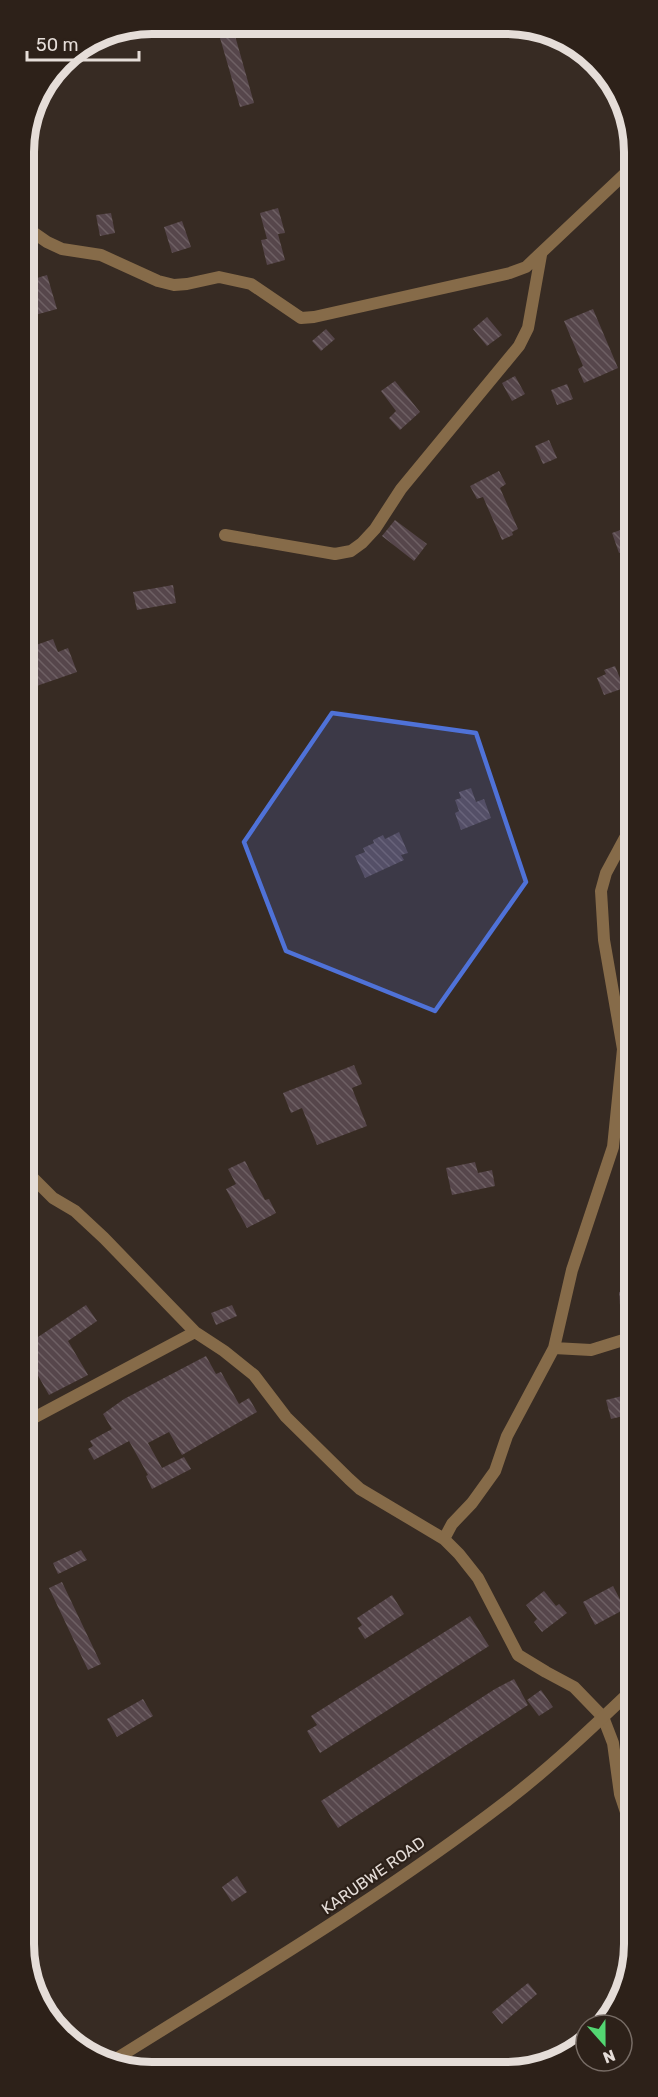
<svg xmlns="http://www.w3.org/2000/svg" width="658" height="2097" viewBox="0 0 658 2097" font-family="Rubik,sans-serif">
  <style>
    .building { fill: url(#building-back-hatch) }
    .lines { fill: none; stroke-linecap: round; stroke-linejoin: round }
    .minor { stroke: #866b49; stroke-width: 12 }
    .tertiary { stroke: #866b49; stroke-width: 12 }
    .marked { fill: #4f72d8; fill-opacity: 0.2; stroke: #4f72d8; stroke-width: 4.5; stroke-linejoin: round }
    .labels { text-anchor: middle; stroke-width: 4.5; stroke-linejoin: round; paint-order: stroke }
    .street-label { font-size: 16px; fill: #e5ddd8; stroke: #2d2119 }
    .rim { fill: none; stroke: #e5ddd8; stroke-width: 8 }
  </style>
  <defs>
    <pattern id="building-back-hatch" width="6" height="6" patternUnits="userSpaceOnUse" patternTransform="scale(1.5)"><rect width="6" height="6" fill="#56464b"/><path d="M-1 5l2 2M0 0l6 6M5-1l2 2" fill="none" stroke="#6e6064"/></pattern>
  </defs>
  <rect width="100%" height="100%" fill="#372b23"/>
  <path class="building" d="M216,24L232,25L254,103L240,107Z
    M278,208L285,233L278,234L285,260L267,265L261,240L267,239L260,213Z
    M111,213L115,233L100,236L96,215Z
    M182,221L191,247L172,253L164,227Z
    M47,275L57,309L24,318V282Z
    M593,309L618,368L584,383L578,369L583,366L564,321Z
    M487,317L502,335L487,346L473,329Z
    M326,329L335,339L321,351L312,341Z
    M515,376L525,394L512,401L502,383Z
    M395,381L420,412L400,430L389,418L396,411L381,391Z
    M567,384L573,399L557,405L551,390Z
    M549,440L557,458L543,464L535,446Z
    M499,471L506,484L500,488L518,529L512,532L513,535L502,540L483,497L477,499L470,486Z
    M395,520L427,544L414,561L382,536Z
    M632,526V549L619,553L612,533Z
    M173,585L176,603L137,610L133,592Z
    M53,639L58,652L68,648L77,672L25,690V649Z
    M615,666L624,688L604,695L597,678L606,674L604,670Z
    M471,788L476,802L484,799L491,818L461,830L455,813L459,811L455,800L461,798L459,792Z
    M399,832L408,853L401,855L404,860L365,878L355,856L365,852L363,848L374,843L373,840L383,835L385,839Z
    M354,1065L362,1084L352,1088L367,1126L317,1145L302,1108L291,1113L283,1093Z
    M245,1161L265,1200L269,1199L276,1213L247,1228L226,1189L236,1184L228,1169Z
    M475,1162L478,1173L492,1170L495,1186L452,1195L446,1168Z
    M633,1290V1317L621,1318L619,1292Z
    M86,1305L97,1321L68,1341L88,1375L49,1395L32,1365L26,1369V1345Z
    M232,1305L237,1316L216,1325L211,1313Z
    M206,1356L216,1374L221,1372L239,1404L249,1398L257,1412L182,1455L169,1432L148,1443L162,1468L184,1457L191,1469L152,1489L146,1476L148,1475L129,1441L94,1460L88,1449L93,1446L90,1441L112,1429L103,1414L124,1399Z
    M622,1396L627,1415L611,1419L606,1400Z
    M81,1550L87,1560L58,1574L53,1563Z
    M62,1582L101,1664L88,1670L49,1588Z
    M613,1586L625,1609L595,1625L583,1602Z
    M544,1591L556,1606L559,1604L567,1613L542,1632L534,1622L537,1619L526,1605Z
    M392,1595L404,1614L365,1639L358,1628L362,1625L357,1618Z
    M470,1616L489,1646L320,1753L307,1731L317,1725L311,1716Z
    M514,1679L528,1705L338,1828L321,1801L495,1689Z
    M541,1690L553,1707L539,1716L527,1700Z
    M143,1699L153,1716L117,1737L107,1719Z
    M237,1876L247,1892L232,1902L222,1887Z
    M528,1983L537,1994L502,2024L492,2012Z"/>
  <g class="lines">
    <path class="minor" d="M24,226L47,242L62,249L101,255L158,281L174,285L187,284L219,277L251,284L301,318L314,317L510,273L526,267L632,167
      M225,535L335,554L351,551L362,543L375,529L401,489L519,346L528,328L541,255
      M25,1166L30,1175L53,1198L75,1211L104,1238L195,1332L224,1351L254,1375L286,1417L349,1479L360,1489L444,1539L459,1554L478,1578L518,1655L546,1672L574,1687L603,1717L613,1743L620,1794L634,1836
      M554,1348L591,1350L633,1337
      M26,1422L195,1332
      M444,1539L452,1524L472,1503L495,1471L507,1436L554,1348L572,1270L613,1147L623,1049L604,940L601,891L606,873L627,834L632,811"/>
    <path class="tertiary" d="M111,2062C245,1978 382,1897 508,1800C552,1766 593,1727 633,1689"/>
  </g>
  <path class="marked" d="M332,713L476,733L526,882L435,1011L286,951L244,842Z"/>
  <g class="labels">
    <g class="street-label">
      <text transform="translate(373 1875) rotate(-35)" y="6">KARUBWE ROAD</text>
    </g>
  </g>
  <path d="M0 0H658V2097H0ZM152 34H506A118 118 0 0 1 624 152V1944A118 118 0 0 1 506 2062H152A118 118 0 0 1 34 1944V152A118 118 0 0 1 152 34Z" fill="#2d2119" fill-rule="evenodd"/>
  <path class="rim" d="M152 34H506A118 118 0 0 1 624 152V1944A118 118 0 0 1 506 2062H152A118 118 0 0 1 34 1944V152A118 118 0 0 1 152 34Z"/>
  <g transform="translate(604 2043) rotate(159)"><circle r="28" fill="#2d2119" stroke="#776c65" stroke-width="1.5"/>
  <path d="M0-4.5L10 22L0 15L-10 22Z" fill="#53d672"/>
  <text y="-9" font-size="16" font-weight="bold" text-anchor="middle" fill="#e5ddd8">N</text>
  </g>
  <path d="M27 51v9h112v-9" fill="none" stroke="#e5ddd8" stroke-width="3"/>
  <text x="36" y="51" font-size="18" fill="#e5ddd8" stroke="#2d2119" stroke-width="4.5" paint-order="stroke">50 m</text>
</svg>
